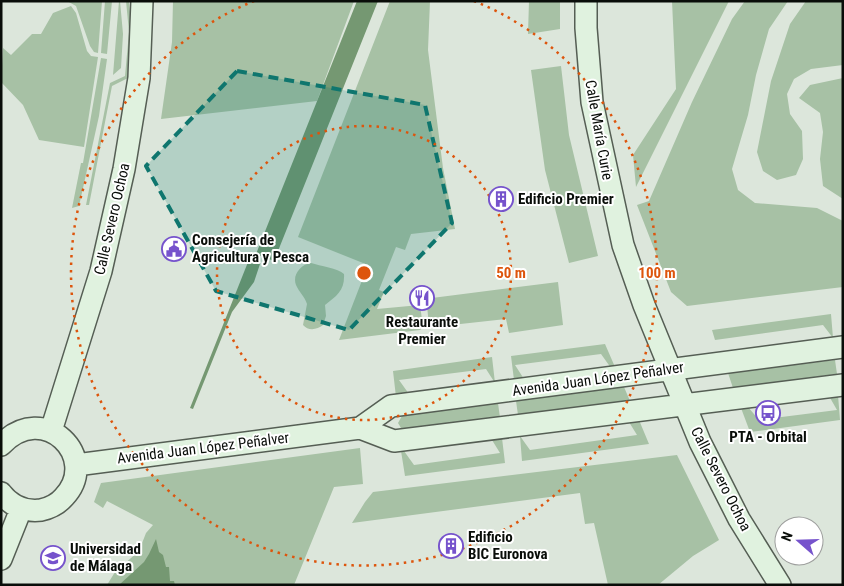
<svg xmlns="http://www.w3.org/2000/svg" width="844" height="586" viewBox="0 0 844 586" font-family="'Roboto Condensed',sans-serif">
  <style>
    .green { fill: #a7c1a5 }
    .water { fill: #759872 }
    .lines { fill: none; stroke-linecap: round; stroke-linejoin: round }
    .secondary-casing { stroke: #555e54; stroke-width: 24 }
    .secondary { stroke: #e0f2df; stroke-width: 21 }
    .marked { fill: #0f766e; fill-opacity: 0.2; stroke: #0f766e; stroke-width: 4; stroke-dasharray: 10 6; stroke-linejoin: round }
    .ring { fill: none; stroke: #dd550c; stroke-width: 2.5; stroke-dasharray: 2.5 5 }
    .labels { text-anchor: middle; stroke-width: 4; stroke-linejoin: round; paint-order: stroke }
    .street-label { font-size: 15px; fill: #090d09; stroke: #fff }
    .poi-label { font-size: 15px; font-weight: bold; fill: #090d09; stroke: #fff; text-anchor: start }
    .centre { fill: #dd550c; stroke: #fff; stroke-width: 2.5 }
    .ring-label { font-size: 15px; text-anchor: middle; font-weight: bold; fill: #dd550c; stroke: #fff; stroke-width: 4; stroke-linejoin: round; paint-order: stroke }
  </style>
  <rect width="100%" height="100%" fill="#dce6db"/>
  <path class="green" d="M67,1H102L98,53L94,52L90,46L76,6Z
    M105,1H112L107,54L101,53Z
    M119,1H120L123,34L121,68L113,75Z
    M126,1H129L132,33L128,78L112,86L89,205H86L110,83L125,76L129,32Z
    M173,1H354L317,101L161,119L172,42Z
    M390,1H430L428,50L443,168L455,229L411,234L405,250L396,247L379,290L384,292L377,309L420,305L423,327L420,330L339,340L368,265L298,237Z
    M529,1H560V29L528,34Z
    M672,1H729L636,187L633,155L676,89Z
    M745,1H788L769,29L756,75L748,115L732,169L738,190L755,203L817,208L843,221V287L687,306L671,292L637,205L649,201L692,102L732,19Z
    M806,1H843V65L811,69L794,79L787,94L790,114L802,131L803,159L796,175L777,180L763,171L757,152L771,81L790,24Z
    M71,6L76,13L87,51L91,56L98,57L84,147L39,140L23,105L1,82L3,48L11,55L32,34H41L53,13Z
    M101,58L107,59L99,116L79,206L72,208L81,163H83Z
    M561,66L569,135L598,256L569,263L545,170L531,70Z
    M843,78V199L823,186L820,159L823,132L820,113L799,98L810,85Z
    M311,263C320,266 338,268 344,274C345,290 337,296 325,305L326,316L323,325C317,330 308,331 303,325L307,304C305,297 299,292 296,285C292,275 301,264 311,263Z
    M558,282L563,325L509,333L506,319L433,327L429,325L427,306L432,298Z
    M831,314L833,338L823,325L715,340L712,330Z
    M605,344L615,367L611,368L601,354L515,365L524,379L514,380L511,356Z
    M492,357L495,383L486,369L399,380L409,394L396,397L393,371Z
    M835,360L837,374L733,388L728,373Z
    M624,387L630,401L518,415L516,401Z
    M838,395L840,420L750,432L741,408L748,407L759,420L837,410L829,396Z
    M498,403L500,418L404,429L401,428L398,423L402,416Z
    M639,420L649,444L522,461L520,436L530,450L637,435L629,422Z
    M502,438L505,463L405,476L401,451H404L414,465L500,453L492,440Z
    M360,448L363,484L334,487L294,585H107L115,572L139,551L146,533L153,525L107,501L103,508L94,502L101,483Z
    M677,455L719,540L693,556L658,585H608L594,523L585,524L580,493L352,523L365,502L373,492Z"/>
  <path class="water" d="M357,1H378L274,261L256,254Z
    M250,257L256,259L260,264L254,282L232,312L193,409L190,408Z
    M156,539L159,552L163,555L166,567H169L170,581H174L175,585H119L144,562L149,554Z"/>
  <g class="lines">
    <defs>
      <path id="secondary" d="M586,1V28L592,102L623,245L644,305L700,442L739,519L780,585
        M360,428L391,406L843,347
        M51,431L101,271L124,169L139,78L142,1
        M1,445C44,399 101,458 64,497C58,504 50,508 41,510C25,512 11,506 1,493
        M76,465L360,428L394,441L843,385
        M1,559L21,509"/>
    </defs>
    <use href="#secondary" class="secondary-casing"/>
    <use href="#secondary" class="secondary"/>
  </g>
  <path class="marked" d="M237,71L425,105L452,223L349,330L216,291L146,166Z"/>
  <g class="ring">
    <circle cx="364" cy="273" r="147"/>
    <path d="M474 1A293 293 0 1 1 254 1"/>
  </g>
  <defs>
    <symbol id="building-ring" viewBox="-11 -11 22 22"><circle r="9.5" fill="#fff" stroke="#7653cc" stroke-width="1.5"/><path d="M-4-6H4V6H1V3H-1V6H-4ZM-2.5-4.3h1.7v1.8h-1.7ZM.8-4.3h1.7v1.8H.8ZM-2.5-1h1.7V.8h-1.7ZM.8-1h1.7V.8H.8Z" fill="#7653cc"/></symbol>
    <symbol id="civic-ring" viewBox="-11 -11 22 22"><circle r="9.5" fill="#fff" stroke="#7653cc" stroke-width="1.5"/><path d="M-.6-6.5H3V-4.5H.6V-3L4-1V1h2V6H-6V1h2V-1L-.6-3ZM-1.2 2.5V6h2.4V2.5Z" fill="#7653cc"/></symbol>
    <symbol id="restaurant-ring" viewBox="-11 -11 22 22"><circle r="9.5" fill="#fff" stroke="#7653cc" stroke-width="1.5"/><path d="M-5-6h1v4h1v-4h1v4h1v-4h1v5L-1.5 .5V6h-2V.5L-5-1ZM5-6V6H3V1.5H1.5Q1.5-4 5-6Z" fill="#7653cc"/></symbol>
    <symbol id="bus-ring" viewBox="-11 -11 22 22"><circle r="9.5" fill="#fff" stroke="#7653cc" stroke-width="1.5"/><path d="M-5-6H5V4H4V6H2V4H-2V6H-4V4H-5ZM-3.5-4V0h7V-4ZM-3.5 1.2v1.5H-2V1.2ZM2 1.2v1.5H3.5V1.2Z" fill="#7653cc"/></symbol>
    <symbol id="university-ring" viewBox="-11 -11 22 22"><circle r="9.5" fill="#fff" stroke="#7653cc" stroke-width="1.5"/><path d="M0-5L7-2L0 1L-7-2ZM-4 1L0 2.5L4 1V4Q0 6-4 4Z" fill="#7653cc"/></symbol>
  </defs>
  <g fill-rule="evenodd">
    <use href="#building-ring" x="487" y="185" width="28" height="28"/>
    <use href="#civic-ring" x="160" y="235" width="28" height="28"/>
    <use href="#restaurant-ring" x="408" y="284" width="28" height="28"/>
    <use href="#bus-ring" x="754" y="399" width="28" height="28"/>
    <use href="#building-ring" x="437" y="532" width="28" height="28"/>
    <use href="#university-ring" x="39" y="544" width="28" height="28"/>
  </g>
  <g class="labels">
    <g class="street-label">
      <text transform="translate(599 130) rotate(80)" y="5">Calle María Curie</text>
      <text transform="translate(112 219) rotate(-77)" y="5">Calle Severo Ochoa</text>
      <text transform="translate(598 379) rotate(-8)" y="5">Avenida Juan López Peñalver</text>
      <text transform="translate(203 448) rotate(-7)" y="5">Avenida Juan López Peñalver</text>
      <text transform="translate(721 479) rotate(63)" y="5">Calle Severo Ochoa</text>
    </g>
    <g class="poi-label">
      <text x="518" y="204">Edificio Premier</text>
      <text x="192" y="245">Consejería de<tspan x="192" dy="17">Agricultura y Pesca</tspan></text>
      <text x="422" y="327" text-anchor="middle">Restaurante<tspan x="422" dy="17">Premier</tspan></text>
      <text x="768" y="442" text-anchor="middle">PTA - Orbital</text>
      <text x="468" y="542">Edificio<tspan x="468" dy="17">BIC Euronova</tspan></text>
      <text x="70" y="554">Universidad<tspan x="70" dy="17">de Málaga</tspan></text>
    </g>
  </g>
  <circle cx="364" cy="273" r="8" class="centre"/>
  <g class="ring-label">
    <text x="511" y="278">50 m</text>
    <text x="657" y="278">100 m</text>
  </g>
  <rect width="844" height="586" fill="none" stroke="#090d09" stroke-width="5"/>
  <g transform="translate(799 541) rotate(290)"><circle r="24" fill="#ffffff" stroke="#9d9e9d"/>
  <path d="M0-4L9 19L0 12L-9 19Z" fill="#7653cc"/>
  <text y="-8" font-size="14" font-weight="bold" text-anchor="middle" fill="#090d09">N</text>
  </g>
</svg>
